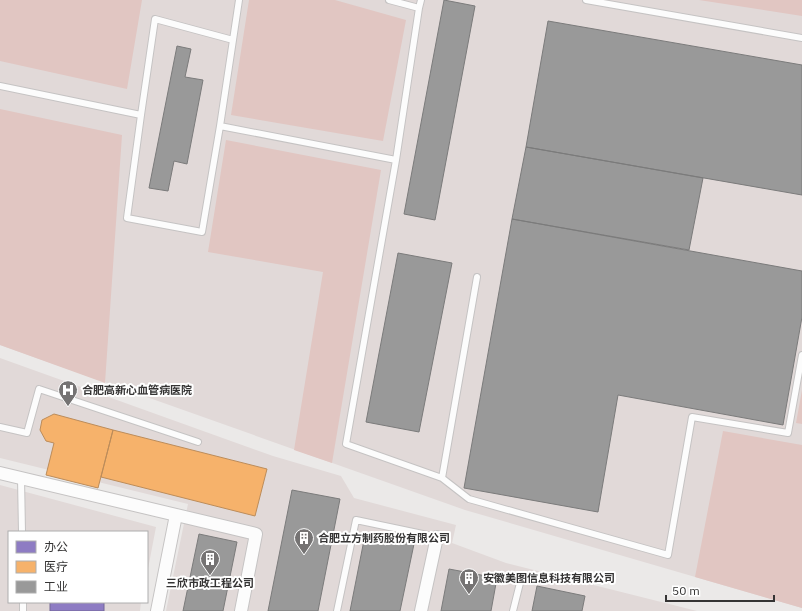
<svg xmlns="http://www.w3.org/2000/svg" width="802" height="611" viewBox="0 0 802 611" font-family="'IBM Plex Sans','Noto Sans SC',sans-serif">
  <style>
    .built { fill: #e1d9d8 }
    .green { fill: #e1c6c2 }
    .offices { fill: #8e7cc3; stroke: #736698 }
    .health { fill: #f6b26b; stroke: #bc8c5a }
    .industry { fill: #999; stroke: #7b7b7b }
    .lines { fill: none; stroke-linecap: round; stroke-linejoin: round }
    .service-casing { stroke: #c5c3c3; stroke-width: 8 }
    .minor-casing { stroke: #c5c3c3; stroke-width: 14 }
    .service { stroke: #fcfcfc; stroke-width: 6 }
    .minor { stroke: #fcfcfc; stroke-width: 12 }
    .labels { text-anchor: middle; stroke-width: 4; stroke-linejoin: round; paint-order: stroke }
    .poi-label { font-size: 11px; font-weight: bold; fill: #353434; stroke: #fff; text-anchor: start }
  </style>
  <rect width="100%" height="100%" fill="#ebe9e8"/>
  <path class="built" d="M0,0H802V608L465,510L0,345Z
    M0,358L273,456L341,476L354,498L456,525L452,543L506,563L697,611H166L188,504L0,458Z
    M0,485L156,527L147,574V532H9V602H141L140,611H0Z"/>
  <path class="green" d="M0,0H142L127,89L0,61Z
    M249,0H335L406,20L383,141L231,115Z
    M699,0H802V16Z
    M0,109L122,135L105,383L0,345Z
    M226,140L381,170L332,463L294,450L323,272L208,252Z
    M802,390V424L796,423Z
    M723,431L802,445V608L695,577Z"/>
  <path class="offices" d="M50,602H104V611H50Z"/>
  <path class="health" d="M54,414L113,430L98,488L46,475L54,443L46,441L40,430L42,420Z
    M113,430L267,469L255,516L101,477Z"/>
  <path class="industry" d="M444,0L475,6L435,220L404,214Z
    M548,21L802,65V195L526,147Z
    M177,46L191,49L185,77L203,80L187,164L174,161L168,191L149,188Z
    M526,147L703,178L689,250L512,219Z
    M512,219L802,271V317L783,425L618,395L598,512L464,488Z
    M398,253L452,263L419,432L366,422Z
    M292,490L340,499L318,611H268Z
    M199,534L237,542L223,611H183Z
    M365,535L414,544L400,611H350Z
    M449,569L497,578L491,611H441Z
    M537,586L585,596L582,611H532Z"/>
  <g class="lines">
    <defs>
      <path id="service" d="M389,0L419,8L421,0
        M586,0L802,38
        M233,40L239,0
        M0,86L141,115L127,218L202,232L220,126L396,160L346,444L442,478L477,277
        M141,115L155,19L233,40L220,126
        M396,160L419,8
        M0,427L27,433L39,389L198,442
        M21,478L22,532
        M442,478L469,499L668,555L692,417L788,433L802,355
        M23,602V611
        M337,611L356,520L437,537
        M513,611L520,583"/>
      <path id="minor" d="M0,473L256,534L241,611
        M157,611L176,515
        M421,611L437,537"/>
    </defs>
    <use href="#service" class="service-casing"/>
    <use href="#minor" class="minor-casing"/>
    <use href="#service" class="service"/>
    <use href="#minor" class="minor"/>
  </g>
  <defs>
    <symbol id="hospital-pin" viewBox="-11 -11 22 30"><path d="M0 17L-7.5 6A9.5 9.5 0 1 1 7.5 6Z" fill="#757373" stroke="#fff"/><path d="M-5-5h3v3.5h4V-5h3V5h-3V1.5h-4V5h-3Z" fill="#fff"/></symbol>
    <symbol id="building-pin" viewBox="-11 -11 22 30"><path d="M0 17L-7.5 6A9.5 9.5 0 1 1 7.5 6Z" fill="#757373" stroke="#fff"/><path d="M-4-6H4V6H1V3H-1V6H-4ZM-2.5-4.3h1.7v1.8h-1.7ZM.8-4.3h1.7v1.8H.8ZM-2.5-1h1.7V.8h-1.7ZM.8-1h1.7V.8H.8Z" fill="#fff"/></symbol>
  </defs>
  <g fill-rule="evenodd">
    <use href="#hospital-pin" x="57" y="379" width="22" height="30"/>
    <use href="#building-pin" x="293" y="527" width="22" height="30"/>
    <use href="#building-pin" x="199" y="548" width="22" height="30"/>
    <use href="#building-pin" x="458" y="567" width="22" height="30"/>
  </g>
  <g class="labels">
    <g class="poi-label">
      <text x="82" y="394">合肥高新心血管病医院</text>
      <text x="318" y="542">合肥立方制药股份有限公司</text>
      <text x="483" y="582">安徽美图信息科技有限公司</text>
      <text x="210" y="587" text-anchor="middle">三欣市政工程公司</text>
    </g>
  </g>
  <rect x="8" y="531" width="140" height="72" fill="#ffffff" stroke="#aeaeae"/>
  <rect x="16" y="541" width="20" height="12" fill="#8e7cc3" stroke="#aeaeae"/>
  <text x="44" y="551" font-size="12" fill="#353434">办公</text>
  <rect x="16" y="561" width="20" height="12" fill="#f6b26b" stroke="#aeaeae"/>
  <text x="44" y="571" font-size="12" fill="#353434">医疗</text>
  <rect x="16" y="581" width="20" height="12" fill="#999999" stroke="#aeaeae"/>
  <text x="44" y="591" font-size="12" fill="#353434">工业</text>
  <path d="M666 595v6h108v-6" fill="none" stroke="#353434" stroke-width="2"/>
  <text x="672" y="595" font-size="12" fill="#353434" stroke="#ffffff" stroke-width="3" paint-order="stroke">50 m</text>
</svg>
